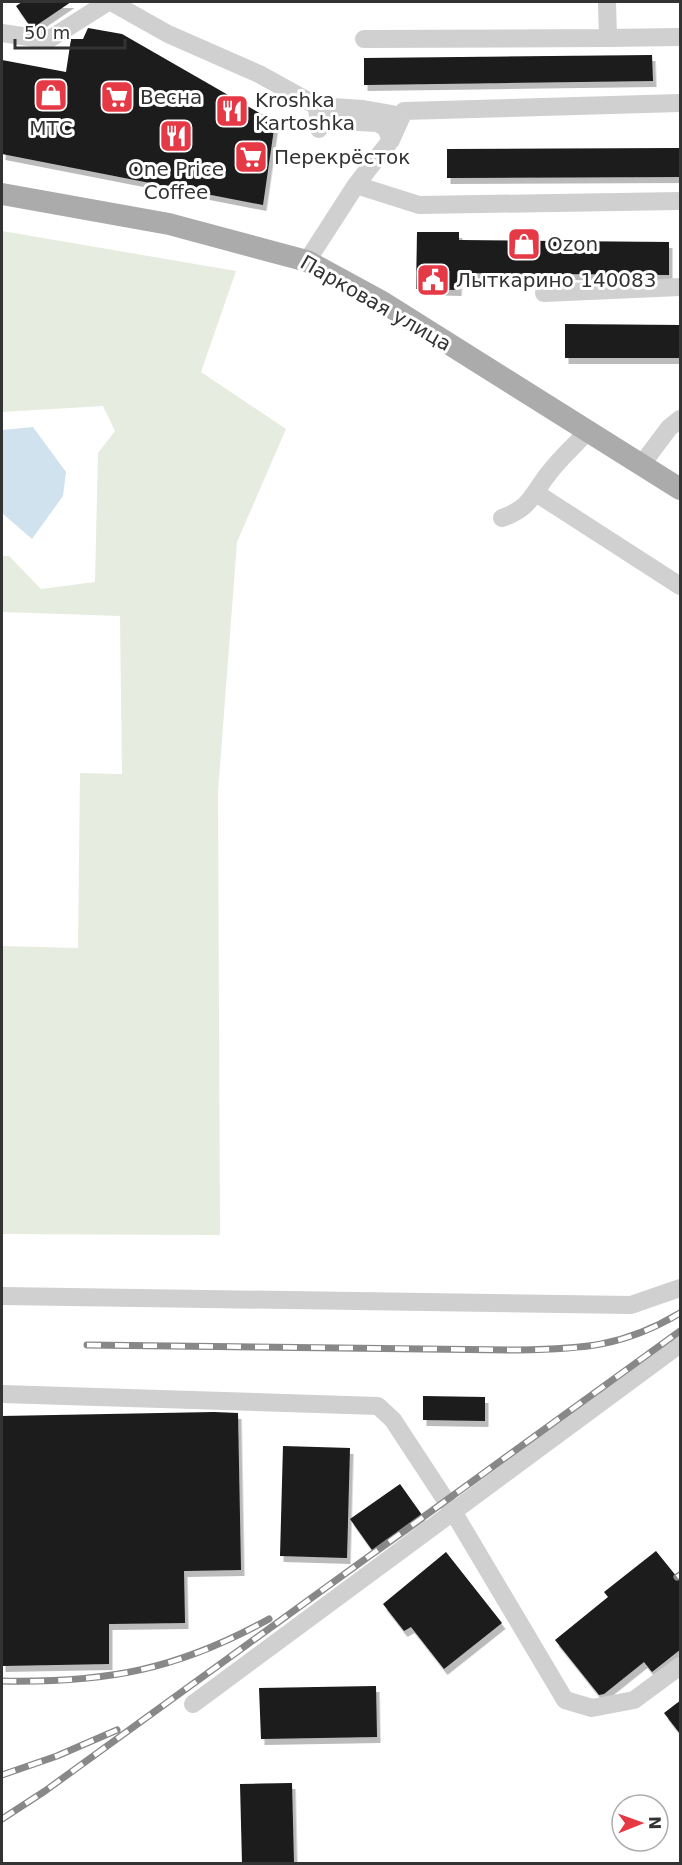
<svg xmlns="http://www.w3.org/2000/svg" width="682" height="1865" viewBox="0 0 682 1865" font-family="'DejaVu Sans',sans-serif">
  <style>
    .green { fill: #e6ecdf }
    .water { fill: #cfe2ee }
    .building { fill: #1a1a1a; filter: url(#shadow) }
    .lines { fill: none; stroke-linecap: round; stroke-linejoin: round }
    .minor { stroke: #d0d0d0; stroke-width: 18 }
    .major { stroke: #ababab; stroke-width: 22 }
    .rail-casing { stroke: #888; stroke-width: 7 }
    .rail { stroke: #fff; stroke-width: 4.5; stroke-dasharray: 14; stroke-linecap: butt }
    .labels { text-anchor: middle; stroke-width: 6; stroke-linejoin: round; paint-order: stroke }
    .poi-label { font-size: 20px; fill: #333; stroke: #fff; text-anchor: start }
    .street-label { font-size: 20px; fill: #333; stroke: #fff }
  </style>
  <defs>
    <filter id="shadow"><feDropShadow dx="3.5" dy="6" stdDeviation="0" flood-color="#0004"/></filter>
  </defs>
  <rect width="100%" height="100%" fill="#fff"/>
  <path class="green" d="M2,231L236,271L201,372L286,429L237,542L218,792L220,1235L2,1234V946L78,948L80,773L122,774L120,616L2,612V556H9L41,589L95,582L98,453L115,431L103,406L2,412Z"/>
  <path class="water" d="M33,427L66,472L63,496L32,539L2,513V430Z"/>
  <path class="building" d="M22,2H71L34,27L30,26L16,6Z
    M88,28L122,34L275,122L263,205L2,154V60L66,72L71,39H83Z
    M652,55L653,81L364,85V58Z
    M681,148V177L447,178V149Z
    M417,232H459V240L669,242V275L459,273L458,290L416,289Z
    M565,324L681,325V358H565Z
    M423,1396L485,1397V1421L423,1420Z
    M214,1412L238,1413L241,1570L184,1571L185,1623L109,1624V1664L2,1666V1416Z
    M283,1446L350,1448L347,1558L280,1556Z
    M400,1484L422,1515L372,1550L350,1519Z
    M656,1551L681,1582V1649L652,1672L644,1662L604,1694L599,1695L555,1640L608,1597L604,1592Z
    M446,1552L502,1623L444,1669L411,1627L404,1631L383,1604Z
    M376,1686L377,1737L261,1739L259,1688Z
    M681,1700V1735L664,1713Z
    M292,1783L294,1863H242L240,1784Z"/>
  <g class="lines">
    <path class="minor" d="M111,2L168,34L259,74L317,106L363,109L392,114L399,118
      M607,2L608,38L680,37
      M2,33L48,40L108,2
      M364,39L608,38
      M319,129L317,106L357,122L378,123L386,128L391,140
      M356,185L419,205L680,201
      M307,261L356,185L391,140L404,111L680,103
      M544,293L680,287
      M642,464L669,428L680,419
      M536,493L680,586
      M502,518C531,508 532,494 549,473C560,458 575,445 588,431
      M2,1296L631,1305L680,1288
      M2,1394L378,1406L393,1420L454,1513L565,1700L592,1708L634,1700L680,1666
      M193,1704L680,1344"/>
    <path class="major" d="M2,194L169,224L307,261L384,303L680,489"/>
    <defs>
      <path id="rail" d="M87,1345L518,1350C582,1349 623,1347 680,1313
        M677,1577L680,1575
        M2,1681C106,1683 177,1670 269,1619
        M2,1775L57,1756L117,1730
        M2,1819L45,1791L680,1331"/>
    </defs>
    <use href="#rail" class="rail-casing"/>
    <use href="#rail" class="rail"/>
  </g>
  <defs>
    <symbol id="shop-square" viewBox="-11 -11 22 22"><rect x="-9" y="-9" width="18" height="18" rx="4" fill="#e63946" stroke="#fff"/><path d="M-5-2.5h2.3a2.7 3.5 0 0 1 5.4 0H5L5.5 6h-11ZM-1.5-2.5h3a1.5 2.3 0 0 0-3 0Z" fill="#fff"/></symbol>
    <symbol id="supermarket-square" viewBox="-11 -11 22 22"><rect x="-9" y="-9" width="18" height="18" rx="4" fill="#e63946" stroke="#fff"/><path d="M-6-5.5h2.5l.6 2H6L4.5 2H-2.5L-4.4-4H-6ZM-1.5 3.2a1.3 1.3 0 1 0 .1 0ZM3 3.2a1.3 1.3 0 1 0 .1 0Z" fill="#fff"/></symbol>
    <symbol id="restaurant-square" viewBox="-11 -11 22 22"><rect x="-9" y="-9" width="18" height="18" rx="4" fill="#e63946" stroke="#fff"/><path d="M-5-6h1v4h1v-4h1v4h1v-4h1v5L-1.5 .5V6h-2V.5L-5-1ZM5-6V6H3V1.5H1.5Q1.5-4 5-6Z" fill="#fff"/></symbol>
    <symbol id="civic-square" viewBox="-11 -11 22 22"><rect x="-9" y="-9" width="18" height="18" rx="4" fill="#e63946" stroke="#fff"/><path d="M-.6-6.5H3V-4.5H.6V-3L4-1V1h2V6H-6V1h2V-1L-.6-3ZM-1.2 2.5V6h2.4V2.5Z" fill="#fff"/></symbol>
  </defs>
  <g fill-rule="evenodd">
    <use href="#shop-square" x="32" y="76" width="38" height="38"/>
    <use href="#supermarket-square" x="98" y="78" width="38" height="38"/>
    <use href="#restaurant-square" x="213" y="92" width="38" height="38"/>
    <use href="#restaurant-square" x="157" y="117" width="38" height="38"/>
    <use href="#supermarket-square" x="232" y="138" width="38" height="38"/>
    <use href="#shop-square" x="505" y="225" width="38" height="38"/>
    <use href="#civic-square" x="414" y="261" width="38" height="38"/>
  </g>
  <g class="labels">
    <g class="poi-label">
      <text x="140" y="104">Весна</text>
      <text x="255" y="107">Kroshka<tspan x="255" dy="23">Kartoshka</tspan></text>
      <text x="51" y="135" text-anchor="middle">МТС</text>
      <text x="274" y="164">Перекрёсток</text>
      <text x="176" y="176" text-anchor="middle">One Price<tspan x="176" dy="23">Coffee</tspan></text>
      <text x="547" y="251">Ozon</text>
      <text x="456" y="287">Лыткарино 140083</text>
    </g>
    <g class="street-label">
      <text transform="translate(376 303) rotate(30)" y="7">Парковая улица</text>
    </g>
  </g>
  <rect width="682" height="1865" fill="none" stroke="#333333" stroke-width="6"/>
  <g transform="translate(640 1823) rotate(89)"><circle r="28" fill="#ffffff" stroke="#adadad" stroke-width="1.5"/>
  <path d="M0-4.5L10 22L0 15L-10 22Z" fill="#e63946"/>
  <text y="-9" font-size="16" font-weight="bold" text-anchor="middle" fill="#333333">N</text>
  </g>
  <path d="M15 39v9h110v-9" fill="none" stroke="#333333" stroke-width="3"/>
  <text x="24" y="39" font-size="18" fill="#333333" stroke="#ffffff" stroke-width="4.5" paint-order="stroke">50 m</text>
</svg>
